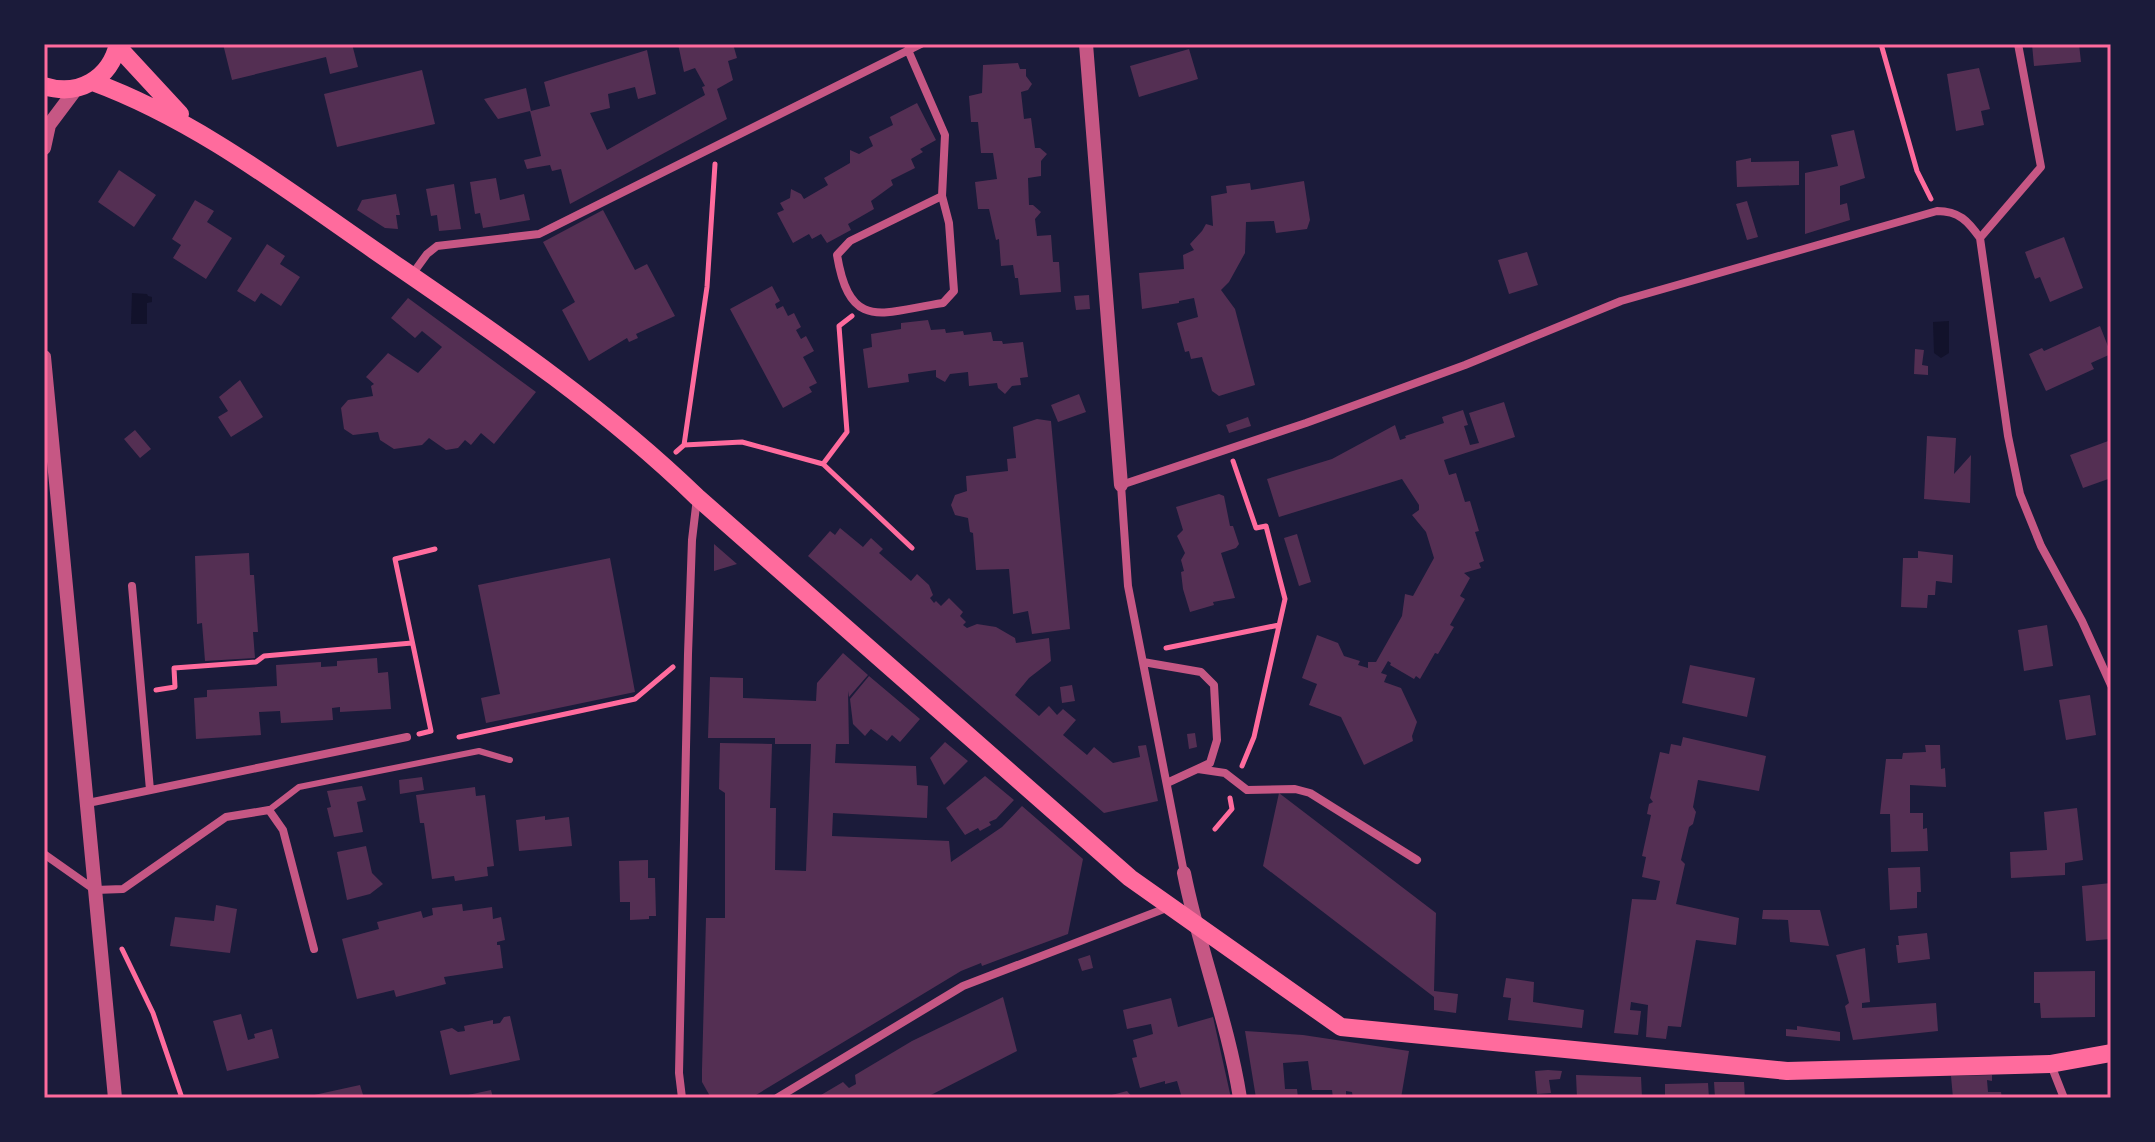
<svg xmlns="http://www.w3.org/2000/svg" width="2155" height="1142" viewBox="0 0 2155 1142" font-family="Ubuntu,sans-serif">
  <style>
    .water { fill: #12122b }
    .building { fill: #542f53 }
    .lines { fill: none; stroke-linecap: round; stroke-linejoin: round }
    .path { stroke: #ff6b9d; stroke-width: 5 }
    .service { stroke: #c65784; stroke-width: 6 }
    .minor { stroke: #c65784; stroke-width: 8 }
    .tertiary { stroke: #c65784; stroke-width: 14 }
    .primary { stroke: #ff6b9d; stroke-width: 18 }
    .neatline { fill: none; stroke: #ff6b9d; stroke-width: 3 }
  </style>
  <rect width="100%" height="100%" fill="#1b1b3a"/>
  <path class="water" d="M132,293L147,294L148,296L152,297V302L147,303V324H131Z
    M1949,321V353L1941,358L1934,353L1933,322Z"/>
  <path class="building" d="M223,44H352L358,67L330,74L326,57L232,80Z
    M678,44H733L737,58L728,61L733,80L717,89L727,119L570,204L561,169L552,171L550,165L527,169L524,160L541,156L530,111L498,119L484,99L526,88L531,111L550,106L544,82L647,50L656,94L638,99L635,87L608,94L610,108L590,113L607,150L705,95L702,87L705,86L695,68L684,72Z
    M2032,44H2079L2081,62L2034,66Z
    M1189,49L1198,79L1139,97L1130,66Z
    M1018,63L1020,69H1026V76L1032,84L1028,90L1021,92L1024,119L1031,118L1035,148H1040L1047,154L1041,161V176L1028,178L1029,205H1033L1041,212L1035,219L1037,236L1051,235L1053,262H1059L1061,292L1020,295L1018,278H1015L1013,265L1001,266L999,239L996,240L989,209H978L975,182L997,179L993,153H981L978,122H971L969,96L982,93L983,65Z
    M1979,68L1990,109L1981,111L1984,125L1956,131L1947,74Z
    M422,70L435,124L337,147L324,94Z
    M917,103L936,140L920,149L923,152L911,159L915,168L891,180L893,185L871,201L874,209L848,224L851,230L827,243L821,234L812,239L809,234L793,243L777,213L784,210L780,203L790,198L791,189L801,194L804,199L828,185L824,178L850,163V150L859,154L873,146L869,137L893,125L890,117Z
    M1854,130L1865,178L1840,186V205L1847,203L1850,220L1805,234V173L1838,166L1831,135Z
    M1751,158V162L1799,161V185L1737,187L1736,161Z
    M119,170L156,195L134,227L98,202Z
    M496,178L500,200L524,194L530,220L483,228L480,213L475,214L470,182Z
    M1304,181L1310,220L1307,229L1276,233L1274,221L1246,222L1245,253L1229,282L1221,290L1235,309L1255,385L1219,396L1212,391L1202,357L1191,359L1189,351L1185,352L1177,323L1198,317L1194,298L1179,301V303L1142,309L1139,273L1184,269L1183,255L1194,250L1190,244L1202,231L1206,224L1213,226L1211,196L1227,193L1226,186L1250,183L1251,190Z
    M454,184L461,229L439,231L437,215L431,216L426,189Z
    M396,194L400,215H396L398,229L385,228L357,210L362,200Z
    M195,200L214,211L207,222L232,238L206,279L173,258L181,245L172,239Z
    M1747,201L1758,237L1747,240L1736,204Z
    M603,210L635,270L647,264L675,316L636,334L638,338L629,342L627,338L589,361L562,310L575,302L543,242Z
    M2064,237L2083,288L2050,302L2040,277L2035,279L2025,252Z
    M267,244L285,256L280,264L300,277L281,306L261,293L255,302L237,291Z
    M1527,252L1538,285L1509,294L1498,260Z
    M772,286L780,301L775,304L777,309L783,306L788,316L794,313L801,327L796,330L801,339L806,336L814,351L803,357L817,383L809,387L812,392L783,408L730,309Z
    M1089,295L1090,309L1076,310L1074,296Z
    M408,298L536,392L494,444L481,433L471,445L465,440L458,448L446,450L429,438L422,445L394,449L380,440L378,432L353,435L344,429L341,408L348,400L373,396L371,386L374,384L366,377L388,353L418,373L442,347L422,331L415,338L391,318Z
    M928,320L931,330L945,329L946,333L963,331L964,335L991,332L993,341H1002L1003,344L1023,342L1028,377L1020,378L1021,385L1012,386L1005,394L998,388L997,383L969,386L968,372L950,374L945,382L936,377V370L908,374L909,382L868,388L863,349L872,347L871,334L901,329V323Z
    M2100,326L2111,354L2091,363L2094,369L2046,391L2029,354L2042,348L2044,351Z
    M1915,349L1924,350L1922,365L1928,366V375L1914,374Z
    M240,380L263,417L231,437L218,417L228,411L219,397Z
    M1079,394L1086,412L1058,422L1051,405Z
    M1504,402L1515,437L1444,460L1449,475L1456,473L1465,502L1470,501L1479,531L1475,532L1484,561L1479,563L1481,568L1464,573L1470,578L1460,596L1465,599L1450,625L1454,627L1438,654L1435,653L1420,679L1416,676L1414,679L1390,665L1391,663L1388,661L1381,673L1387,675L1384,682L1401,688L1417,722L1412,736L1413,741L1364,765L1341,717L1309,705L1317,684L1302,678L1317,635L1338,643L1344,656L1360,661L1358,665L1368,668V662H1376L1402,616L1405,594L1413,596L1434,558L1426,532L1412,515L1419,510V505L1402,479L1279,517L1267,479L1332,459L1395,425L1400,440L1406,438L1405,436L1444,423L1442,417L1463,410L1468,425L1464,426L1470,445L1479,443L1469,413Z
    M1248,417L1251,426L1229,433L1226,425Z
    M1037,419L1051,421L1070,629L1032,634L1028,611L1013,614L1009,569L976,570L973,533L970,532L968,518L955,515L951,505L955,495L967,491L966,476L1008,471L1007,459L1016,458L1013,427Z
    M135,430L151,449L140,458L124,439Z
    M1927,436L1956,438L1954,474L1971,455L1970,503L1924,499Z
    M2111,440V478L2083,488L2070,455Z
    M1219,494L1224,496L1230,526H1233L1239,544L1236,548L1221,553L1235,598L1213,602L1214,605L1190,612L1183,589L1181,572L1184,571L1181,560L1185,553L1177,536L1183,530L1176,507Z
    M840,528L863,547L871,538L883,549L879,553L911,581L917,574L929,585L933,595L930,598L934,603L936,601L941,606L949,598L963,612L960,616L966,622L963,625L967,628L977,624L996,627L1015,638L1016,643L1049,638L1051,661L1029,678L1015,695L1039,716L1049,706L1057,715L1063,709L1076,720L1063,735L1087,755L1094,747L1113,763L1140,757L1138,746L1146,745L1158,801L1104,813L808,556L830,531L835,535Z
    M1297,534L1311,582L1299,586L1284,538Z
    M714,544L737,564L714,571Z
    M1918,551L1953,555L1952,583L1936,581L1935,595H1928L1927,608L1901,607L1903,558H1918Z
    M249,553L250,575H254L258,632H253L255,658L205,661L202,623L197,624L195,556Z
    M610,558L635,692L486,723L481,698L500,694L478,585Z
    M2047,625L2053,666L2024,671L2018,630Z
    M843,653L868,675L849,697L848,691L849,744H836L835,763L916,766L917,785L928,786L927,818L833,813L832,836L949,841L951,862L1002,827L1022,806L1083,859L1068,934L982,966L981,963L961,971L751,1098H711L702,1082V1070L706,918H725V793L719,789L720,743L772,744L770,808H776L775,870L806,871L811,744H775V738H708L710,677L743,678V698L816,701L817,683Z
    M377,658L378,673L388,672L391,709L340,712V707L332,708L333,720L281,723L280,711L259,712L261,735L196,739L194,698L207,697V690L277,686L276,665L321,662V667L337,666V661Z
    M1690,665L1755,678L1747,717L1682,703Z
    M869,676L920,719L900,742L892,735L887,741L871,729L865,736L853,724L850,699Z
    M1072,685L1075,701L1062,703L1060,687Z
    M2090,695L2096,735L2066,740L2059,700Z
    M1195,733L1197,747L1189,749L1187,734Z
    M1683,737L1766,756L1759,791L1698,780L1693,807L1696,812L1693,824L1689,827L1681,860L1685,864L1676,904L1739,918L1736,945L1696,940L1681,1027L1668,1026L1666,1039L1646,1037L1648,1005L1631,1002L1630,1010L1641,1011L1638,1035L1614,1033L1632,899L1656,900L1660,881L1642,877L1646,857L1642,856L1651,815L1647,814L1649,804L1653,802L1650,798L1660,752L1669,754L1671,744L1681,746Z
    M945,742L968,761L944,785L930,758Z
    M1925,745H1940L1941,769L1945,768L1946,787L1910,785V813H1923V829L1927,828L1928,851L1891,852L1890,814H1880L1886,759H1902L1903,753L1926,752Z
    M985,776L1014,800L996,819L989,822L991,825L980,831L978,828L965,835L946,808Z
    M422,777L424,790L400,794L399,780Z
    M362,786L366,800L357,802L363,832L334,837L327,808L331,807L327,791Z
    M475,787L476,796L485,795L494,866L487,867L488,876L455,881L454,876L432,879L424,823H420L416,795Z
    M1279,793L1436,913L1434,991L1458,994L1456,1013L1434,1010V997L1263,866Z
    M2077,808L2083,860L2065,863V875L2011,878L2010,852L2047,850L2044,812Z
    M545,816V820L569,817L572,846L519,851L516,820Z
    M366,846L372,873L383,884L370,894L347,900L337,852Z
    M648,860V878H655L656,916H649V919L630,920V902H620L619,861Z
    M1920,867L1921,892H1917V908L1890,910L1888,868Z
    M2111,883V939L2086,941L2082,886Z
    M462,904L463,911L492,907L493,919L501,917L505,940L497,942V945H500L503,968L444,977L446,984L396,997L394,990L357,999L342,939L379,929L377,922L421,911L423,918L433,915L432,908Z
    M216,905L237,909L230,953L170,946L175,917L214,921Z
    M1763,910H1820L1829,946L1790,942L1788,920L1762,919Z
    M1927,933L1930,959L1898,963L1896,945H1899L1898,936Z
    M1865,948L1870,1002L1862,1003V1008L1936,1003L1938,1031L1853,1040L1845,1006L1849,1003L1836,955Z
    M1090,955L1093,968L1082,971L1078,959Z
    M2095,971V1017L2041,1018L2040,1003H2034V972Z
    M1506,978L1534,982L1533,1002L1584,1010L1582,1028L1508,1020L1511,998L1503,997Z
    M1003,997L1017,1051L925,1098H816L843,1082L849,1088L856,1084L855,1075L912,1041Z
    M1171,998L1178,1027L1213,1017L1231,1098H1182L1177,1081L1165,1084V1081L1140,1088L1132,1058L1137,1057L1133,1040L1153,1034L1151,1024L1127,1029L1123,1010Z
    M241,1014L248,1040L255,1038L254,1034L272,1029L279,1058L227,1071L213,1021Z
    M510,1016L520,1060L450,1075L440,1031L452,1028L458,1032L465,1031L464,1026L493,1020V1024L500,1023L504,1017Z
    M1797,1026L1840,1032V1041L1786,1036V1029L1797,1030Z
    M1245,1031L1303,1035L1409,1051L1401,1098H1353L1352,1092L1346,1091V1098H1333L1332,1090H1312L1308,1061L1283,1063L1285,1089H1297L1298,1098H1256Z
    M1548,1070L1562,1071L1560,1079L1549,1080L1551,1093L1537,1094L1535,1071Z
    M1576,1075L1641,1077L1642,1098H1577Z
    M1992,1075V1081L1987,1080L1988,1092H2001L2002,1098H1953L1951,1076Z
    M1714,1082H1744L1745,1098H1715Z
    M1708,1083L1709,1098H1665V1084Z
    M360,1085L364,1098H305V1097Z
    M491,1090L493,1098H459V1097Z
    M1127,1091L1133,1098H1105L1104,1097Z"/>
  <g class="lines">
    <path class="path" d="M1881,44L1917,171L1931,199
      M684,445L707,287L715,164
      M676,452L684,445L742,442L823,464L912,548
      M1233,461L1256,528L1266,526L1285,599L1254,737L1242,766
      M823,464L847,432L839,326L852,316
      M1166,648L1279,625
      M156,690L175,687L174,668L256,662L264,656L412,643
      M419,734L431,731L395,559L435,549
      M459,737L635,699L673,667
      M1215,829L1232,809L1230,798
      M122,949L153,1013L182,1098"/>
    <path class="service" d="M269,810L299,787L479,751L510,760"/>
    <path class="minor" d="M908,50L945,135L942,196L850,241L837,255C850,333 882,312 943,303L954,291L949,223L942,196
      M1980,238L2041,167L2018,44
      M411,276L427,254L437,246L539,234L921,44
      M132,586L150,790
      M1143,662L1201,672L1214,685L1217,740L1210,763L1167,783
      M1198,769L1225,773L1247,790L1295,789L1310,793L1417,860
      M88,803L407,737
      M44,854L95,890L123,889L226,817L269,810L283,830L314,949
      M1184,873L1128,586L1121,485L1306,423L1465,365L1621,301L1937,211C1959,211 1968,221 1980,238L2008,436L2020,494L2041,546L2082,621L2111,685
      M2051,1065L2064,1098
      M682,1098L679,1073L688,654L692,540L697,498
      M777,1098L963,986L1169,907"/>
    <path class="tertiary" d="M1086,44L1121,485
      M44,148L49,125L76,89
      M44,357L115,1098
      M1184,873C1199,949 1228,1022 1240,1098"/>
    <path class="primary" d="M118,47L180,114
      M93,82C196,120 284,188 374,250C486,327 599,402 697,497L1130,878L1341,1027L1787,1071L2050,1064L2111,1053
      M44,86C78,97 110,79 118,44"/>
  </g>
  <rect width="2155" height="1142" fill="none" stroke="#1b1b3a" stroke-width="92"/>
  <rect x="46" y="46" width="2063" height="1050" class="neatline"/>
</svg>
